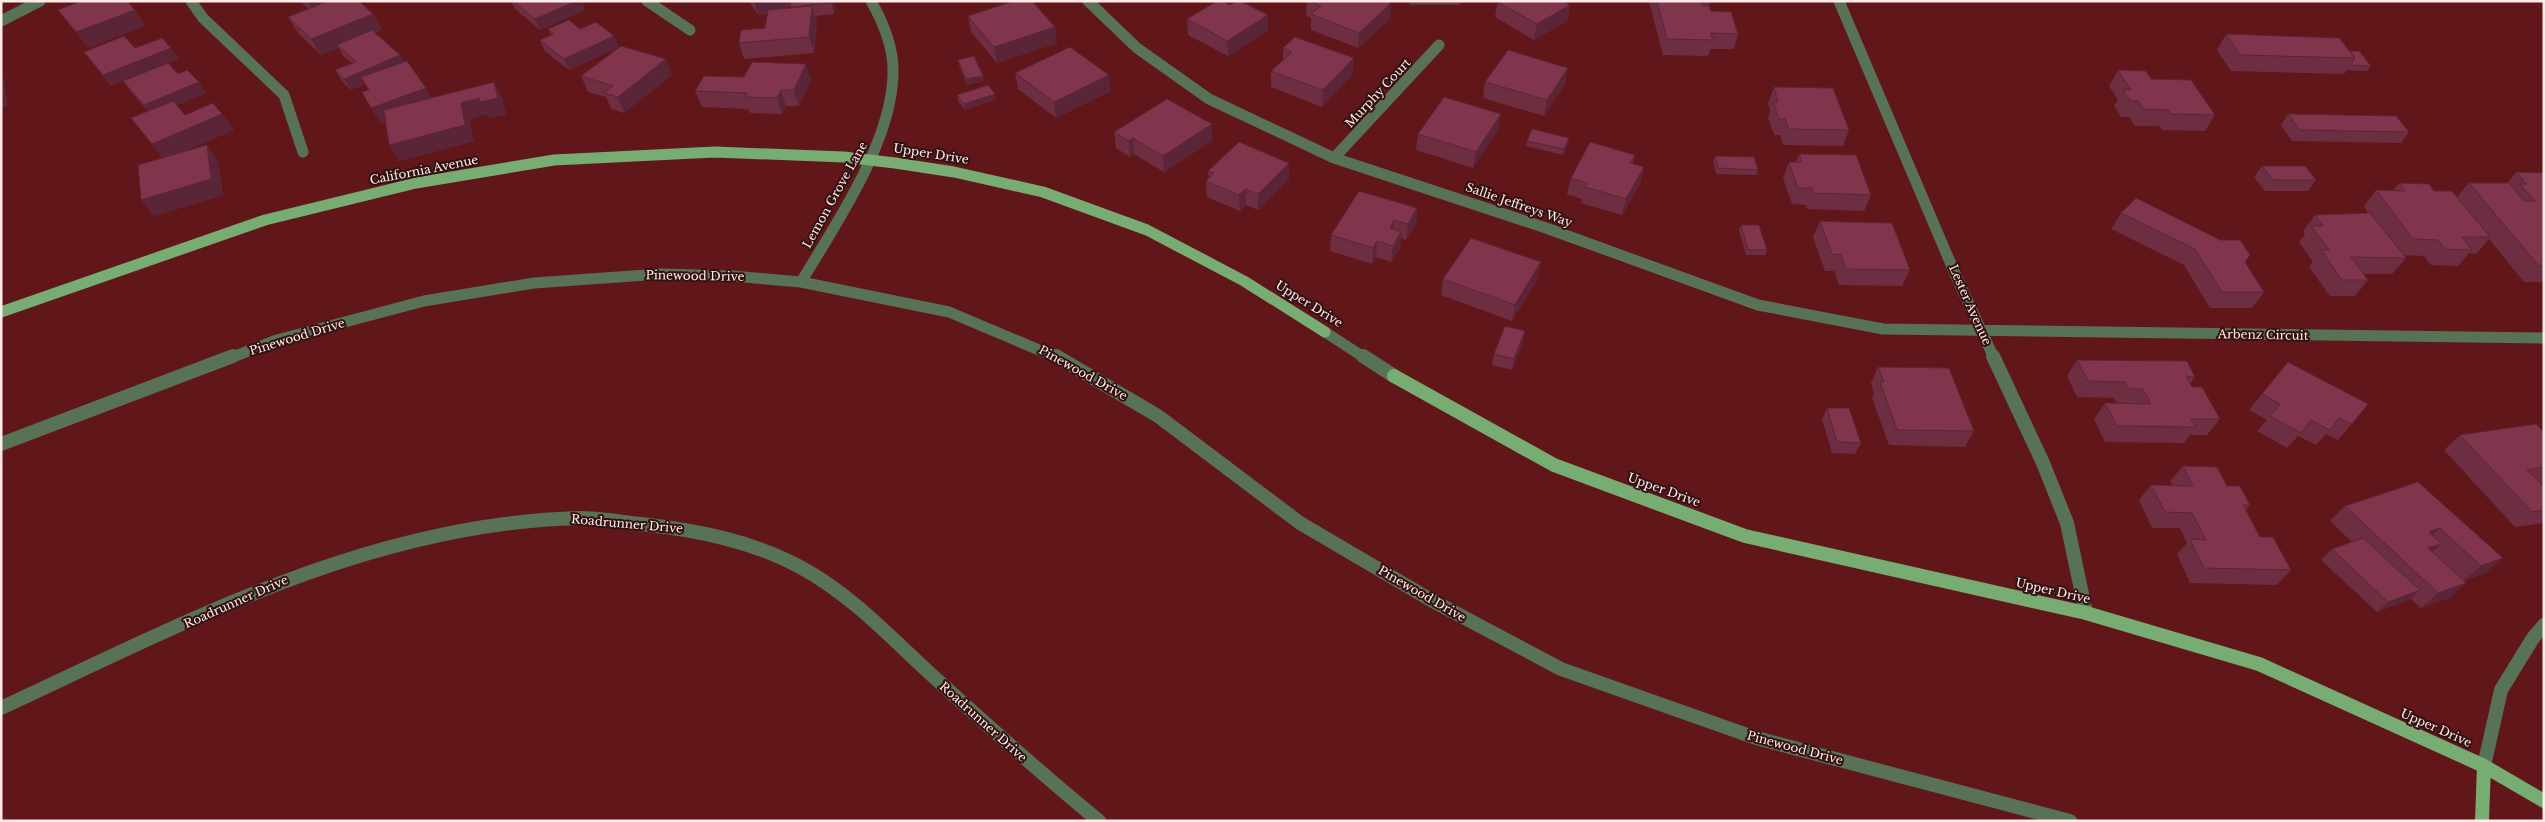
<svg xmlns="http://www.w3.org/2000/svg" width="2545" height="822" viewBox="0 0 2545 822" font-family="'Libre Baskerville',serif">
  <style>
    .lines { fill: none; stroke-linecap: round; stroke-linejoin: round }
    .minor-far1 { stroke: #587256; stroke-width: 11 }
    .minor { stroke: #587256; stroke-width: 14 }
    .major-far1 { stroke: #77ad73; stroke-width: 11 }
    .major { stroke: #77ad73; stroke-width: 14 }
    .wall { fill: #6e2e42; fill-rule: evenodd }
    .shaded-wall { fill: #5a2536 }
    .building { fill: #80354d; stroke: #5a2536 }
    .labels { text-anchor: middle; stroke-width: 4; stroke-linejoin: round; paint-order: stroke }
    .street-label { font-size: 12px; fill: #ffebea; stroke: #321111 }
  </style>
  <rect width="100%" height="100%" fill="#61161a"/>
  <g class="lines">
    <path class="minor-far1" d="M191,1L203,18L284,95L303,152
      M647,1L690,30
      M1088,1L1137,48L1209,99L1334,158L1546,228L1758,305L1883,329L2544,338
      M1839,1L1956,276L1994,358
      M1,21L40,1
      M1334,158L1439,45
      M801,282C836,224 894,139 893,70C893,45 883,22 871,1
      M1325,332L1365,358
      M230,358L277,340L424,301L534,283L660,274L732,276L801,282L949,312L1058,358"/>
    <path class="minor" d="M1056,356L1158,416L1300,523L1431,600L1561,669L1756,738L2070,821
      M1363,356L1394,376
      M1993,356L2043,463L2067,523L2086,613
      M1,444L233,356
      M1,708C186,622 371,523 580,518C600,518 621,522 641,524C696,530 753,541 802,568C853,596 893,640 935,678C989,727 1043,775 1099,821
      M2484,766L2501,690L2533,638L2544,625"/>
    <path class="major-far1" d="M1,312L265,220L416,183L554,160L715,152L844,157L895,163L954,172L1043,192L1147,230L1244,281L1325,332"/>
    <path class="major" d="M1394,376L1554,465L1745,536L2086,613L2259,664L2484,766L2544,801
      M2482,821L2484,766"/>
  </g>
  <path class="wall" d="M300,1H349L373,14L382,30L375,33L404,62L426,88L431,98L494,82L502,98L506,114L489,118L487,114L469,119L474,141L399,161L389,145L386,122L381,124L362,92L369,90L365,84L351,90L342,81L335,70L352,63L343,56L339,48L321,55L298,33L288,17L309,9Z
    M511,1H582L585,10L540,30L515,9Z
    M749,1H834V14L815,16L817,22L814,53L744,59L739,43L765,28L768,13L758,15ZM791,6V8L779,9Z
    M1307,1H1387L1391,3L1390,19L1358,48L1311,30V18L1306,16Z
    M1409,1H1461L1460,5H1410Z
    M1498,1H1566L1565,2L1570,5L1567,21L1534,40L1495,17Z
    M1649,1H1710L1709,6L1711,11L1738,34L1734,49H1710L1708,56L1663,55Z
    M1230,5L1268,15V31L1228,56L1188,35L1187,19Z
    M968,16L1055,27L1057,43L997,63L971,32Z
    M548,29H580L619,47L569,70L545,51L540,40L551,35Z
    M2226,34L2350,51L2371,66L2367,71L2347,70L2344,74L2231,71L2217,50Z
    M135,48H171L179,59L168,63L178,74L206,93L177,105L185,115L222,114L234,130L179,153L207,145L218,162L223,195L154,216L141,200L163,158L131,118L148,111L131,92L123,81L151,70L111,86L84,52Z
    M1283,48L1353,74L1322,107L1271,87V71L1283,61Z
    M958,60L984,81L967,85L959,65Z
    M806,64L811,80L799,106H786L782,114L750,113L748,109L702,107L695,91L744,77Z
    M2118,70L2151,79L2215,115L2205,131L2162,130L2159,126H2135L2129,117H2121L2114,106L2118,100L2109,86Z
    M1015,73L1111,91L1056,118L1018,89Z
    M672,75L624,113L611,109L606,97L588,92L581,76Z
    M1485,82L1565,84L1544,116L1483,98Z
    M1774,87L1849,130L1843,146L1783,145L1780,135H1774L1768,118L1770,110L1768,103Z
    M957,95L996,99L965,110L958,101Z
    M2288,114L2409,132L2401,143L2292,141L2281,125Z
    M1498,130L1473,168L1416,150L1418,134Z
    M1114,132L1212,141L1164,172L1134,154L1130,157L1116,148Z
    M1569,138L1568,143L1563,155L1526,146L1527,141Z
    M1799,154L1871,195L1864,211L1807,209L1806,205L1792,204L1783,178L1789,162H1796Z
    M1635,155L1632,164L1644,167L1640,184L1622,215L1581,203L1582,199L1567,194L1571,178Z
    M1715,156L1758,170L1756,175L1716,174L1713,162Z
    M1289,163V179L1258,210L1246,205L1240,211L1207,197L1206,181L1209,179L1208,171Z
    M2262,166L2316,180L2308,191H2265L2254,177Z
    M2516,172L2544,173V282H2524L2489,239L2476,254L2469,253L2458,266L2431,265L2424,256L2404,255L2406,258L2392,274H2364L2368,280L2355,296H2330L2309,267L2313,262L2299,242L2305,234L2303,231L2315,215L2368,213L2364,206L2376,190L2393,191L2399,183L2434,191L2457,197L2469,183H2507Z
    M1417,208L1416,224L1406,240L1401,238L1400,248L1391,262L1376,257L1372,264L1330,251L1331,235Z
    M2121,213L2250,255L2245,262L2264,292L2252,308H2210L2184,265L2111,229Z
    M1820,221L1845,222L1910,270L1902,286L1839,285L1834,271H1825L1813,237Z
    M1741,225L1767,250L1765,255H1746L1739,230Z
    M1538,278L1512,321L1441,295L1443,279Z
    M1525,331L1523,342L1512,370L1492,365L1494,354Z
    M2077,360L2195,377L2190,384L2192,387L2220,419L2207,435H2190L2184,443L2105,442L2094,419L2105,403H2117L2114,398L2077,397L2067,376Z
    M2288,362L2352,424L2338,440L2326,434L2316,445L2298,436L2287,448L2257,431L2267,420L2249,410Z
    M1878,367L1974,431L1965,447L1889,445L1872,398L1874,394L1871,383Z
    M1827,408L1861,443L1855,454L1832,453L1822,419Z
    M2544,432V484H2541L2544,487V523L2515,527L2444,450L2460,435Z
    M2183,466L2227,486L2250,505L2246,510L2260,537L2291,570L2277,585L2190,583L2177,554L2187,543L2180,528H2152L2139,500L2151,485H2172L2170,481Z
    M2418,482L2486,573L2463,581L2466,583L2449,598L2421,608L2410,598L2409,600L2377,612L2321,560L2332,549L2352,542L2330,521L2345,506Z"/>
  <path class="shaded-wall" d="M311,1H344L314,14L308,3Z
    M576,1H582L585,10L540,30L535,19Z
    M754,1H806L758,15Z
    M831,1H834L835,2L834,14Z
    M1560,1H1566L1564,8L1570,5L1567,21L1534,40L1537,24Z
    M1391,3L1390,19L1358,48L1359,33Z
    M812,6L817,22L814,53L809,37Z
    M135,10L146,26L88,48L76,32Z
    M373,14L382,30L340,47L337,45L339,48L321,55L311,39Z
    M1268,15V31L1228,56L1227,41Z
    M1055,27L1057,43L997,63L994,47Z
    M614,36L619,47L569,70L564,59Z
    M171,48L179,59L111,86L103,75Z
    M400,55L406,66L351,90L344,79Z
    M1354,58L1353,74L1322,107L1323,90Z
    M666,59L672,75L624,113L618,97Z
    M806,64L811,80L799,106L794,90Z
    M1568,68L1565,84L1544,116L1547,100Z
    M1,74L3,75L8,106L1,108Z
    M1109,75L1111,91L1056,118L1054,102Z
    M983,76L984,81L967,85L966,79Z
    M199,82L206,93L152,116L144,105Z
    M494,82L502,98L506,114L489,118L487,114L469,119L474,141L399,161L389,145L461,103Z
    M426,88L435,104L381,124L371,108Z
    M781,90L786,106L782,114L777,98Z
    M995,94L996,99L965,110L964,104Z
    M222,114L234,130L164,160L152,144Z
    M1501,114L1498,130L1473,168L1476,152Z
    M1212,124V141L1164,172L1163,156Z
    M1133,138L1134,154L1130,157L1129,141Z
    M1569,138L1568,143L1563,155L1564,149Z
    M207,145L218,162L223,195L154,216L141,200Z
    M1289,163V179L1258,210V194Z
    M1644,167L1640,184L1622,215L1626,199Z
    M1246,189V205L1240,211L1239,195Z
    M1417,208L1416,224L1406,240L1408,224Z
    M1394,220L1393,236L1390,228Z
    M1401,232L1400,248L1391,262L1393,246Z
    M1377,241L1376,257L1372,264L1373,248Z
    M1541,262L1538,278L1512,321L1515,305Z
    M1525,331L1523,342L1512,370L1514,359Z
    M2440,528L2423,544L2429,532Z
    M2441,544L2425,559L2428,548Z
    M2503,558L2486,573L2463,581L2481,566Z
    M2466,583L2449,598L2421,608L2438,593Z
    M2420,590L2409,600L2377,612L2388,602Z"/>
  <path class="building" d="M81,1H127L135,10L76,32L58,10Z
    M328,1H349L351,3L355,1H359L373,14L311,39L288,17Z
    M513,1H576L535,19Z
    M791,1H831V3L790,7Z
    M1014,1H1032L1055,27L994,47L968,16Z
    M1217,1H1223L1230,5L1236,1H1240L1268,15L1227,41L1187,19Z
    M1309,1H1387L1391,3L1359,33L1311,14L1321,6Z
    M1498,1H1563L1570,5L1537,24L1497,2Z
    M1657,1H1701L1703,6H1709L1711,11L1731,12L1738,34L1710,33L1713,40L1667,39Z
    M812,6L809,37L739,43L741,30L765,28L768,10Z
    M569,20L580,29L596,22L614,36L564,59L540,40L554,34L548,29Z
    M372,30L400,55L344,79L335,70L356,62L337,45Z
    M2226,34L2339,38L2355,58L2240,55Z
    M124,36L135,48L162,38L171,48L103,75L84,52Z
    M1295,37L1354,58L1323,90L1271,71L1292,52L1283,48Z
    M621,46L666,59L618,97L604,93L613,86L581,76Z
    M1070,47L1109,75L1054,102L1015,73Z
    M1508,50L1568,68L1547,100L1485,82Z
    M2350,51H2359L2371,66L2351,65L2355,58Z
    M974,56L983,76L966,79L958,60Z
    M407,61L426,88L371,108L362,92L369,90L361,77Z
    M752,62L806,64L794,90H781L777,98L745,97L747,93L695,91L704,76L744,77Z
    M168,63L178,74L187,70L199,82L144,105L123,81Z
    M2118,70L2146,71L2151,79L2191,80L2215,115L2171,114L2168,110L2144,109L2138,101H2130L2123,90H2131Z
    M494,82L498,98L480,102L479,98L461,103L465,125L389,145L384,110Z
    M988,85L995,94L964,104L957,95Z
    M1774,87L1833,88L1849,130L1789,129L1785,119H1779L1773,102H1778Z
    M1444,97L1501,114L1476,152L1418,134Z
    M1167,99L1212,124L1163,156L1133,138L1129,141L1114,132Z
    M173,101L185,115L213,103L222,114L152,144L131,118Z
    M2288,114L2396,116L2409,132L2300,130Z
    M1532,129L1569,138L1564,149L1527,141Z
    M1239,142L1289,163L1258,194L1246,189L1239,195L1206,181L1214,173L1208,171Z
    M1590,142L1635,155L1630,163L1644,167L1626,199L1585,187L1587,183L1571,178Z
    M207,145L211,179L141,200L138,165Z
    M1799,154L1856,155L1871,195L1813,193L1812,188H1798L1789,162H1802Z
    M1715,156L1754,157L1758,170L1718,168Z
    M2262,166H2305L2316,180H2273Z
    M2516,172L2544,173V266H2539L2469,183H2509L2524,201H2535L2520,184H2527Z
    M2399,183L2429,184L2434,191H2452L2490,237H2462L2472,250L2445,249L2438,240L2413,239L2376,190L2405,191Z
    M1359,191L1417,208L1408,224L1394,220L1390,228L1401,232L1393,246L1377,241L1373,248L1331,235Z
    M2136,198L2220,240H2240L2250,255L2245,262L2264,292H2222L2195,249L2121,213Z
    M2370,213L2406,258L2351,257L2368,280H2342L2321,250H2329L2311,226H2323L2315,215Z
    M1820,221L1845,222L1892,223L1910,270L1846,269L1841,255L1832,254Z
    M1741,225H1759L1767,250H1748Z
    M1471,238L1541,262L1515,305L1443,279Z
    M1505,326L1525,331L1514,359L1494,354Z
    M2077,360L2187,361L2195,377L2186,376L2192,387H2202L2220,419H2191L2196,427L2117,426L2105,403L2151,404L2143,389H2129L2125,382L2088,381Z
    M2288,362L2368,404L2352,424L2339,418L2330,430L2311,420L2301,433L2270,416L2280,404L2262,394Z
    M1878,367L1949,368L1974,431L1897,430L1880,382H1884Z
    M1827,408H1849L1861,443L1837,442Z
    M2536,424L2544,432V467L2527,470L2544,487V510L2532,512L2460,435Z
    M2183,466L2217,467L2227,486H2240L2250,505H2243L2260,537H2273L2291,570L2204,568L2190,539L2206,540L2192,513L2165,512L2151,485L2193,486Z
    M2418,482L2503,558L2481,566L2440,528L2429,532L2441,544L2428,548L2466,583L2438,593L2345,506Z
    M2363,538L2420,590L2388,602L2332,549Z"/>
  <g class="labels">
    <g class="street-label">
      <text transform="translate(1378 93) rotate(-47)" y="4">Murphy Court</text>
      <text transform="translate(931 154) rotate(9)" y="4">Upper Drive</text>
      <text transform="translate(424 170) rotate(-11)" y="4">California Avenue</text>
      <text transform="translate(835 195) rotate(-61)" y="4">Lemon Grove Lane</text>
      <text transform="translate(1519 205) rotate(19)" y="4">Sallie Jeffreys Way</text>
      <text transform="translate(695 276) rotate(1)" y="4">Pinewood Drive</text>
      <text transform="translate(1309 304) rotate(32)" y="4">Upper Drive</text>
      <text transform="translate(1970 305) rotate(66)" y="4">Lester Avenue</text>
      <text transform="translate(2263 335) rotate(1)" y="4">Arbenz Circuit</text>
      <text transform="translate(297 337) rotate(-17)" y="4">Pinewood Drive</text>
      <text transform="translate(1083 373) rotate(29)" y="4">Pinewood Drive</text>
      <text transform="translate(1664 490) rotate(20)" y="4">Upper Drive</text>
      <text transform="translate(627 524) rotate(5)" y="4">Roadrunner Drive</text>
      <text transform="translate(2053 591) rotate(13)" y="4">Upper Drive</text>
      <text transform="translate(1422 594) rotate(30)" y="4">Pinewood Drive</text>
      <text transform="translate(236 602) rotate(-24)" y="4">Roadrunner Drive</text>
      <text transform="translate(983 722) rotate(42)" y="4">Roadrunner Drive</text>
      <text transform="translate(2436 728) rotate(24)" y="4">Upper Drive</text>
      <text transform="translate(1795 748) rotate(15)" y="4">Pinewood Drive</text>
    </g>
  </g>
  <rect width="2545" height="822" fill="none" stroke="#ffebea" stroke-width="5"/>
</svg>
